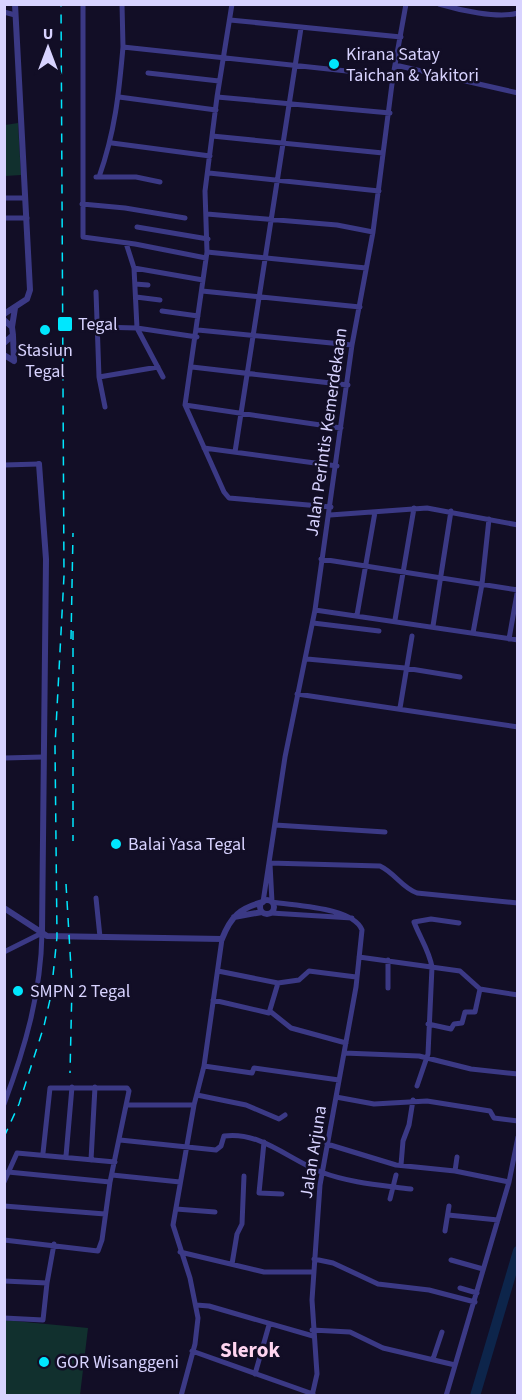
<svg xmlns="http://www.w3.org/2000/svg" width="522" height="1400" viewBox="0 0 522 1400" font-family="'Source Sans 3',sans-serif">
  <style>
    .green { fill: #11302e }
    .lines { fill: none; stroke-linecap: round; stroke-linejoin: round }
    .river { stroke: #0d254b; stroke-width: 10 }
    .minor { stroke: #3b3985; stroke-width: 5 }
    .tertiary { stroke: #3b3985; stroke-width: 6 }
    .rail { stroke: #00e7fe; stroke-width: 1.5; stroke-dasharray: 9 8; stroke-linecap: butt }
    .poi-dot { fill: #00e7fe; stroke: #120e26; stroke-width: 2 }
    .labels { text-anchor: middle; stroke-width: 5; stroke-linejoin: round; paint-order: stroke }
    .poi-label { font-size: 18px; fill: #d8d3ff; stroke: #120e26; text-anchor: start }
    .street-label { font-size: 18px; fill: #d8d3ff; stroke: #120e26 }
    .quarter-label { font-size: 21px; font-weight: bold; fill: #ffd5f0; stroke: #120e26 }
  </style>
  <rect width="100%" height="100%" fill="#120e26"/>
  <path class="green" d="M18,123L21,175L5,176V125Z
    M4,1320L88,1328L80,1395H5Z"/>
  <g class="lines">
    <path class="river" d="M475,1396L518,1251"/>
    <path class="minor" d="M83,4V237L135,244L206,258
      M122,4L123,47
      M232,4L217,97L205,191L207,252L185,405L224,492L229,498L331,507
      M439,4C459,10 498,19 518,13
      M4,12L15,15
      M230,20L401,37
      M395,65L518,93
      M148,73L219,81
      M119,97L216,110
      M217,97L390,113
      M212,136L383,153
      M112,143L210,156
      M209,173L379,191
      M96,177H136L160,182
      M99,177C115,132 119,93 123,47L393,76
      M4,198H24
      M82,204L125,208L185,218
      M207,214L337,225L373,232
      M4,218H27
      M137,227L208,239
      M126,243L134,268L137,328L163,377
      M207,252L366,268
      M134,268L203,280
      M135,284L148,285
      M202,291L360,307
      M96,292L99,377L105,407
      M136,297L160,300
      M162,311L198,316
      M98,327L137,328L197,337
      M198,330L352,345
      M192,367L348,385
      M99,377L158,367
      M185,405L341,428
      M204,448L337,466
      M235,452L301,28
      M4,465L39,464
      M330,515L427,508L518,525
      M321,559L518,590
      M315,610L518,640
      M357,615L375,512
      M395,620L414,508
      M313,623L379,631
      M433,626L451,511
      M473,633L482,584L489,519
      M509,639L518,588
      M307,659L405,668L460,677
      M297,694L518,727
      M400,708L412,636
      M4,758L43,757
      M275,825L385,832
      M269,863L380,866C395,873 402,888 417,893L518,903
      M270,864L272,902C295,906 353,907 362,930L356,987L320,1185L312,1300L317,1374L312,1396
      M96,898L100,937
      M263,902L285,757L315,610L352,345L373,232L393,76L406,4
      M271,913L352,918
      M4,952L42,933
      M359,957L460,971L480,989L518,995
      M218,971L278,983L299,980L309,971L356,977
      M388,988V960
      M213,1000L269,1013L278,983
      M271,1012L291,1028L346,1043
      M428,1024L451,1029L454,1024L462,1023L465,1012H475L480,989
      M344,1053L419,1056L471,1069L518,1074
      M204,1066L252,1073L254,1068L339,1080
      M417,1086L428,1054L432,967C429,950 420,938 414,922L431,919L459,923
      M197,1095L246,1105L279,1119L285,1115
      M336,1097L374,1104L427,1101L490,1111L494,1118L518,1121
      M4,1104C25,1048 41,993 42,933
      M128,1105H194
      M120,1140L216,1150L221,1146L224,1136C260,1131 288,1159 321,1172C350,1183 381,1185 411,1189
      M264,1142L259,1193L282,1194
      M327,1144L396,1165L455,1171L509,1182
      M43,1153L50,1088H127L129,1091L110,1182
      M66,1156L72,1087
      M91,1160L95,1087
      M401,1165L403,1141L409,1125L413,1100
      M455,1171L457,1157
      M112,1175L180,1182
      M4,1182L17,1153L115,1162
      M390,1199L396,1175
      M4,1206L105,1214
      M176,1209L215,1212
      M448,1215L498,1220
      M445,1231L449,1206
      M4,1240L98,1251L102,1240L110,1182L8,1172
      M180,1252L264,1272H314
      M314,1259L333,1263L378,1284L429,1290L475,1302
      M451,1260L483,1269
      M232,1264L237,1234L242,1224L244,1176
      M4,1281L47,1283L54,1244
      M460,1288L477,1293
      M196,1305L209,1306L313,1336
      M4,1318L43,1320L47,1283
      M312,1330L350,1332L383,1348L455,1365
      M192,1351L313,1394
      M433,1359L442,1332
      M255,1374L269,1325
      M181,1396L195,1344L198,1318L190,1278L173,1225L194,1105L204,1066L222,939
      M446,1396L509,1182L518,1137"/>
    <path class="tertiary" d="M4,314L27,299L30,290L15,4
      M4,320L12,327L13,335L4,343
      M12,327L15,308
      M13,336L14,361
      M4,355L14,361
      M39,464L46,559L42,933
      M260 907a7 7 0 1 1 14 0a7 7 0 1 1-14 0Z
      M4,908L47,936L222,939C231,916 240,908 263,902
      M234,917L262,912"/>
    <path class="rail" d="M73,631V841
      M71,639L73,533
      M66,884L72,985L70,1073
      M4,1137L19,1104L44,1026L51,995L57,937L55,746L64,576L61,4"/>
  </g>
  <g class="poi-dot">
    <circle cx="334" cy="64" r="6"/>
    <rect x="57" y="316" width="16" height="16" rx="3"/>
    <circle cx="45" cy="330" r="6"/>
    <circle cx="116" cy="844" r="6"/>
    <circle cx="18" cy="991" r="6"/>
    <circle cx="44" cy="1362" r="6"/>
  </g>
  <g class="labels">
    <g class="poi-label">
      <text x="346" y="60">Kirana Satay<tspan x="346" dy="21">Taichan &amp; Yakitori</tspan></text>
      <text x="78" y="330">Tegal</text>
      <text x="45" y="356" text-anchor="middle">Stasiun<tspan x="45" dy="21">Tegal</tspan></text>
      <text x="128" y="850">Balai Yasa Tegal</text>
      <text x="30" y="997">SMPN 2 Tegal</text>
      <text x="56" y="1368">GOR Wisanggeni</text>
    </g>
    <g class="street-label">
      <text transform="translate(326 432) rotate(-82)" y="6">Jalan Perintis Kemerdekaan</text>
      <text transform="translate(313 1152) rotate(-81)" y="6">Jalan Arjuna</text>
    </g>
    <g class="quarter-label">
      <text x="250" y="1357">Slerok</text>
    </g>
  </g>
  <rect width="522" height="1400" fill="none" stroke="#d8d3ff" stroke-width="12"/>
  <g transform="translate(48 48)" stroke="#120e26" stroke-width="4.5" paint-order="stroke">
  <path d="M0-4.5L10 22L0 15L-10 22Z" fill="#d8d3ff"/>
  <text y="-9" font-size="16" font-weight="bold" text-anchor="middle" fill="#d8d3ff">U</text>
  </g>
</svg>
